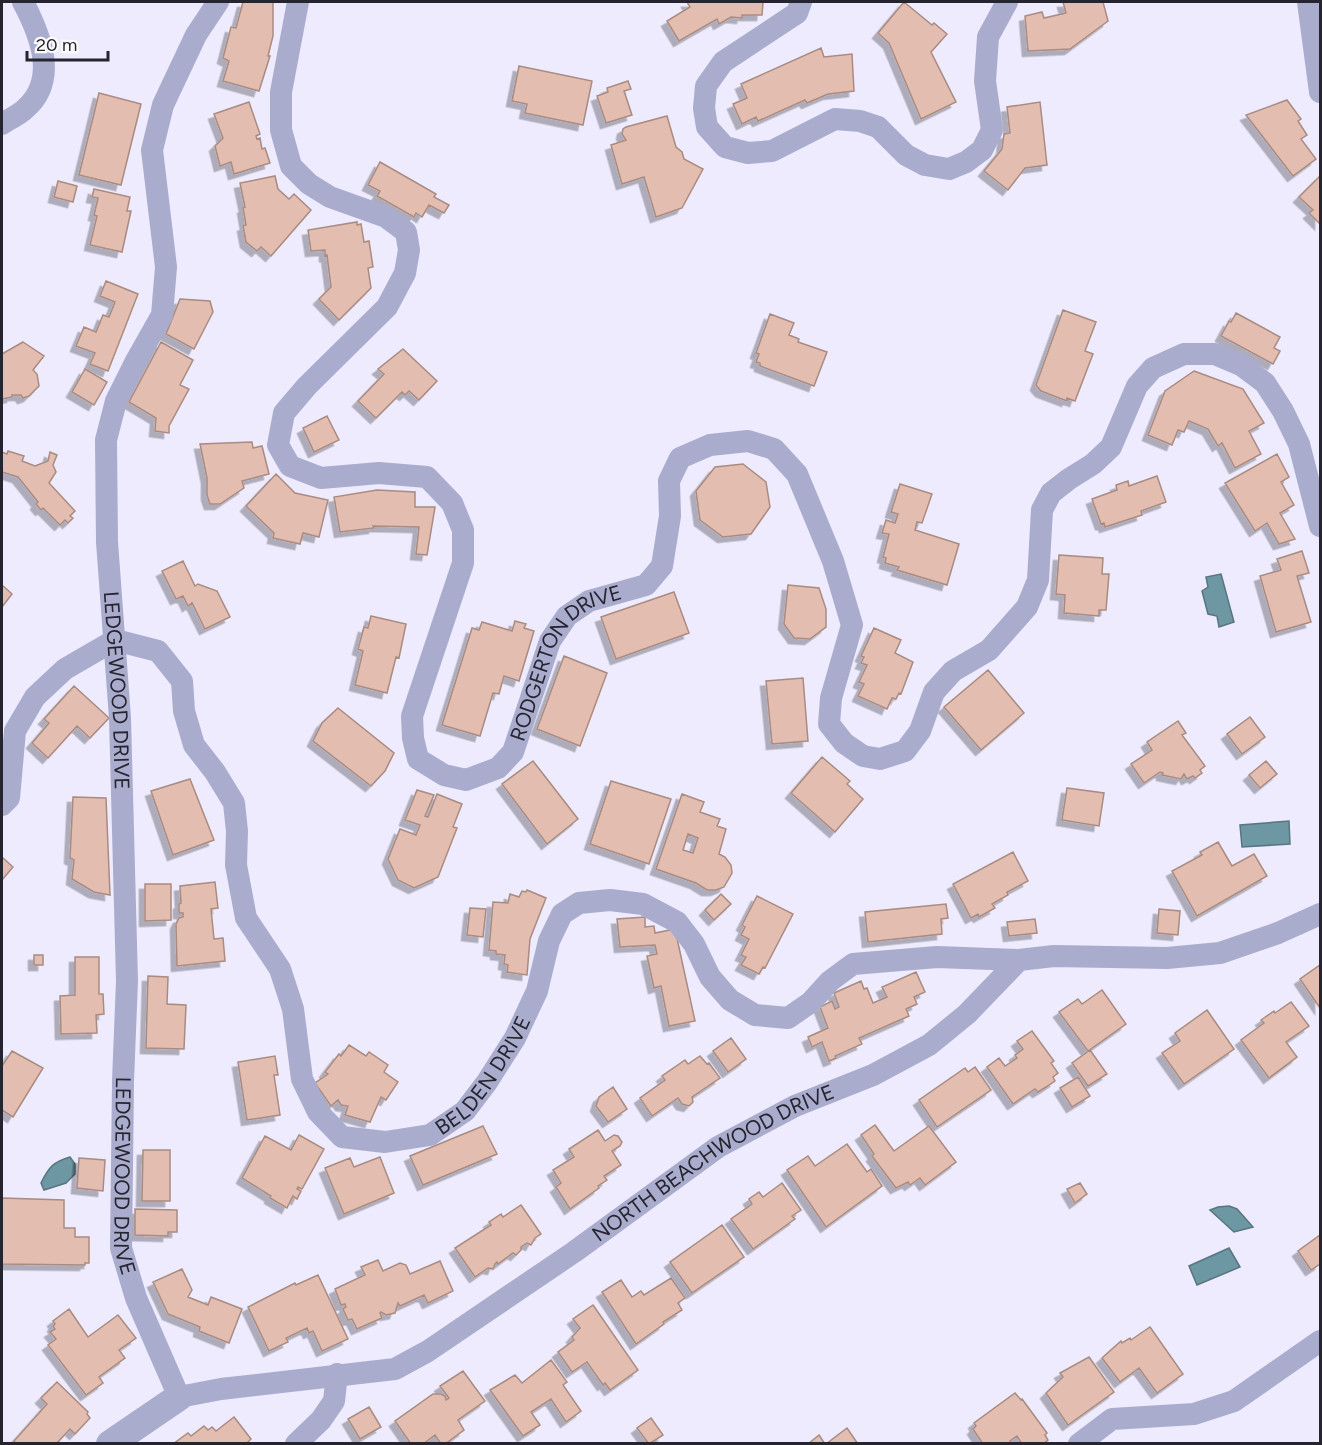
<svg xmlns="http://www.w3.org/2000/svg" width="1322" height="1445" viewBox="0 0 1322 1445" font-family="Figtree,sans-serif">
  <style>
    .water { fill: #6e97a4; stroke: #587581; stroke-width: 1.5 }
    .building { fill: #e4bdb1; stroke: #a98b81; stroke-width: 1.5; fill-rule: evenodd; filter: url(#shadow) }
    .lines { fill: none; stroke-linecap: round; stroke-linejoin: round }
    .minor { stroke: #aaacce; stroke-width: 22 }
    .tertiary { stroke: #aaacce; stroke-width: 28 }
    .labels { text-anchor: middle; stroke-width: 4.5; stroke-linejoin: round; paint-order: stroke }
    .street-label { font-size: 21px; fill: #26252f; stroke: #fafafa }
  </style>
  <defs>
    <filter id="shadow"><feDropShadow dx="-5.5" dy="5.5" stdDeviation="0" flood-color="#0004"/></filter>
  </defs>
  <rect width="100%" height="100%" fill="#edebfd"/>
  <path class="water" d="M1221,574L1234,622L1219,627L1217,616L1208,614L1202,591L1208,587L1206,577Z
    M1289,821L1290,844L1242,847L1240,825Z
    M70,1157L75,1164V1174L66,1183L44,1190L41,1183C49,1167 53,1162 70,1157Z
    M1229,1206L1237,1209L1253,1227L1234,1232L1210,1210L1218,1207Z
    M1229,1248L1240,1267L1197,1285L1189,1266Z"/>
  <path class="building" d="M243,2H273V36L268,56H270L259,91L223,81L229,61L223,58L231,27L236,28Z
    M687,2H763L762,15H742V18L731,17L719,24L717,19L679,41L667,21L690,7Z
    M904,2L932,25L934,23L947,34L931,52L956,102L921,119L889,43L878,33Z
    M1063,2H1103L1108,21L1070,49L1028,51L1025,16L1042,12L1044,18L1066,13Z
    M821,48L824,57L852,54L854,91L828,94L807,103L805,100L758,121L756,117L742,124L733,104L747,98L741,84Z
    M519,66L592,81L583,125L525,113L527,104L512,101Z
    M628,81L631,89L624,91L632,115L606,123L597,96L608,92L607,88Z
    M99,93L141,104L121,185L79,175Z
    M1287,100L1301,119L1298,121L1307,135L1301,139L1316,159L1293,176L1246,115Z
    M249,102L260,134L256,136L257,139L260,138L262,149L265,148L270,163L234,174L231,162L220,166L215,146L223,138L214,114Z
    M1040,102L1047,165L1025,168L1008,190L984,171L1002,149L1004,134L1010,133L1007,107Z
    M667,116L676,147L682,152L684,159L703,169L682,208L656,217L644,177L622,184L611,145L626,140L622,134L623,129L626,127Z
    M380,162L436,194L434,197L449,205L444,213L429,205L422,217L416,213L414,217L377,196L380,191L368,185Z
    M275,176L278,189L289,199L294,194L311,210L271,256L261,247L257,251L246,242L243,226L246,225L243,208L245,207L240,183Z
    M1320,176V224L1309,213L1313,210L1299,197Z
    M58,181L77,186L73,202L54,197Z
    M94,189L130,197L127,211H131L122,252L90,245L97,216L94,215L98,198L92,197Z
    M357,222V225L361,224L364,242L369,241L373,267L368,268L371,288L339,320L319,299L331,287L327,255L325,256V250L311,251L308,230Z
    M106,281L138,294L108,371L90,364L95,353L76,346L84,327L96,332L103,315L109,317L115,302L100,296Z
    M180,299L210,301L213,312L194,349L166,334Z
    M1063,310L1096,322L1085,351L1093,354L1075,401L1067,398V401L1041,391L1036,385Z
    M1236,313L1280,337L1274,348L1280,351L1273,364L1221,336L1229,321L1231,322Z
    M770,314L794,323L789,335L799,339L798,342L827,352L814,386L760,366V363L756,362L759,354L756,353Z
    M23,342L44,356L33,370L37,374L39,386L29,396L23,398L21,395H12V397L2,399V354Z
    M161,342L193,360L180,385L189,389L169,426V433L155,431L156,418L129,402Z
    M403,349L437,381L419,400L409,391L405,395L402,392L376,418L358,401L384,374L378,369Z
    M85,369L107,382L94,405L72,392Z
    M1194,371L1243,389L1264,423L1249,431L1261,454L1235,468L1222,443L1218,446L1208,429L1189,421L1184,432L1178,430L1172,445L1148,435L1165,391Z
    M327,416L339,440L314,452L303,428Z
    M252,442L253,448L262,446L269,474L242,481L244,488L220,504H210L207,495V478L200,444Z
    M8,451L24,456L22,461L35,466L48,461L50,452L57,455L53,465L56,472L49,483L75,511L70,516L73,518L68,523L65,520L60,525L43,508L41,510L36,504L38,502L18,477L2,472V452L7,454Z
    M1277,454L1289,477L1281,482L1294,505L1280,513L1295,539L1279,544L1267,523L1255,531L1225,483Z
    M743,464L766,482L770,507L751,534L723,537L700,520L696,491L715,467Z
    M276,474L295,493L328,500L319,537L303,533L300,544L273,538L274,533L246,506Z
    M1157,476L1166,502L1141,511L1142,515L1105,527L1104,523L1101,524L1092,499L1117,490L1116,485L1128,481L1129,486Z
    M900,484L932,494L922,523L917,522L915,530L959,544L947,585L897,570L899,567L885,563L886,558L883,557L889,534L882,533L886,520L895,523L898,514L891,512Z
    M377,490L415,492V507H435L427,555L416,554L419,527L373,526L374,528L340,532L334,497Z
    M1302,551L1309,573L1297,576L1311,622L1276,632L1260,576L1281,570L1277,559Z
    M1059,555L1103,558L1102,574H1109L1106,610H1099V616L1064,613L1065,595L1056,594Z
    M183,561L195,586L198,584L217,591L230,617L205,629L192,603L188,606L183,596L176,599L162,571Z
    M2,585L12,594L2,607Z
    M788,585L819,588L826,609V627L810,639L794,638L784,624Z
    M674,592L689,633L616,659L601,617Z
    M371,616L406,624L399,658L396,657L387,693L355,685L363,651L358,649L364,627L368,628Z
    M515,621L526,624L524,628L534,631L519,681L504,676L499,694L493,693L480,736L442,725L472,628L479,630L482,622L512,631Z
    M874,628L901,640L895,653L913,662L901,694L899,693L896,699L892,698L887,709L858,696L864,684L859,682L867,665L861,663L864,657L861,656Z
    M564,656L607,673L580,746L537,729Z
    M988,670L1024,713L981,750L944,707Z
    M803,678L808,741L772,744L766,681Z
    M74,686L109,718L90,738L77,726L48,758L32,743L49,723L44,719Z
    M338,708L394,753L385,771L371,786L313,741L322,723Z
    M1250,717L1265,737L1242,754L1227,734Z
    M1178,721L1186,733L1182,735L1205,766L1200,770L1202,773L1195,778L1193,776L1187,779L1184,774L1181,779L1162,775L1163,773L1160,772L1144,783L1131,764L1152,750L1147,742Z
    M822,757L850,781L847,784L863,799L835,832L791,793Z
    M533,761L578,819L547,844L502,784Z
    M1266,761L1277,774L1260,788L1249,775Z
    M190,779L214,840L173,855L151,791Z
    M611,781L671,799L649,864L590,844Z
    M1067,788L1104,793L1099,826L1062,820Z
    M417,790L434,795L425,816L428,817L437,794L462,804L453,827L457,828L438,877L414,888L398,880L388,859L400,829L416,835L420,825L405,820Z
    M682,794L704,802L700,812L720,819L717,826L726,829L719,854L725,857L731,865L732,873L724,887L716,890H707L696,883L656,869ZM688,834L698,838L693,853L683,850Z
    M73,797L106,798L110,895L94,892L72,879L74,860L70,858Z
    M1218,842L1232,866L1254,854L1267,876L1197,916L1172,871L1202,855L1200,852Z
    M1013,852L1028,881L1007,892L1008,895L992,904L995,908L979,917L978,914L971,918L953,884Z
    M2,857L13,867L2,880Z
    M215,882L218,908L211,909L214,939L223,938L225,961L177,966L176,924L179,918L183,917V913H179V904L181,903L180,886Z
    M145,884H171V920L145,921Z
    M527,890L546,898L530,939L527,975L507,972L508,965L504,964L505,955L496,954V951L489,950L493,902L508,903L510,894L519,897L522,891L526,892Z
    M721,894L731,904L714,920L705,910Z
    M757,896L793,914L765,968L763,967L759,974L741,965L746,957L741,955L749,939L741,935L745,927L742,925Z
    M946,904L948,918L941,919L942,934L868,942L865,912Z
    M470,908L486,909L483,937L467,935Z
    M1159,909L1180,911L1178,935L1157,933Z
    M645,917V927L654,926L655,933L675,929L695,1021L669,1026L661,986L654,988L647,956L657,954L655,945L620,947L617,919Z
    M1035,919L1037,933L1009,936L1007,922Z
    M34,955H43V965H34Z
    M75,957H99V994H103L104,1014L96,1015L97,1033L61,1034L60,996L75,995Z
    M1320,965V1008L1300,979Z
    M916,972L925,992L914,997L917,1004L906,1009L909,1016L859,1038L862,1044L835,1056L836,1058L829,1061L822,1042L812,1047L808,1037L828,1028L820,1007L832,1001L835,1009L839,1007L834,993L861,981L864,989L867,988L873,1003L887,997L882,987Z
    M148,976L168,977L167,1004L186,1005L184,1049L146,1048Z
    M1102,990L1126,1024L1088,1051L1059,1012L1078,999L1082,1004Z
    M1291,1002L1309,1026L1286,1042L1297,1057L1269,1078L1241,1040L1264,1023L1261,1020L1274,1011L1275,1013Z
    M1207,1010L1234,1049L1184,1084L1162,1053L1180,1041L1175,1033Z
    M1032,1031L1054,1061L1051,1063L1058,1073L1053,1077L1055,1081L1046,1087L1038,1092L1035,1089L1013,1104L987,1067L999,1058L1005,1066L1017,1058L1015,1055L1023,1049L1017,1041Z
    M731,1038L746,1059L728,1072L713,1051Z
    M349,1045L366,1056L369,1052L388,1065L384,1072L398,1082L386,1100L381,1097L370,1122L345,1115L348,1106L341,1105L338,1100L331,1106L315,1083L328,1074L325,1072L339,1054L341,1056Z
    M1090,1050L1107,1074L1088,1086L1072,1063Z
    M12,1051L43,1068L13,1117L2,1110V1066Z
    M275,1056L278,1075H274L280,1115L247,1120L238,1062Z
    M700,1056L707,1064L709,1063L720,1078L692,1097L693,1102L689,1106L682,1104L678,1098L652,1116L640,1098L665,1080L662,1076L685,1060L688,1064Z
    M975,1067L991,1090L937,1127L919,1100L965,1068L968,1072Z
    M1078,1077L1090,1096L1072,1107L1060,1088Z
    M613,1087L627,1109L608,1122L596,1106L599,1097Z
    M875,1125L894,1151L929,1126L956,1162L925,1185L920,1178L910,1185L908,1182L896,1188L872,1156L874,1154L861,1135Z
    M483,1126L497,1154L423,1185L410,1156Z
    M598,1130L605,1141L614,1135L618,1136L622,1142L620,1146L612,1151L621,1165L604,1176L607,1180L598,1186L599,1188L570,1209L556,1187L561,1183L553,1170L574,1157L569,1149Z
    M299,1135L324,1149L302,1189L298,1187L297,1189L301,1191L297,1199L293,1196L287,1208L270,1198L271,1196L242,1178L265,1136L291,1150Z
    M847,1144L867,1172L871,1169L882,1186L826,1227L787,1170L808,1156L815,1166Z
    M143,1150H170V1201H142Z
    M380,1157L394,1193L344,1214L325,1168L350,1158L354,1167Z
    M79,1158L105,1160L103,1191L77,1188Z
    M782,1183L801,1210L792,1216L795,1219L753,1249L731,1219L752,1204L749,1199L759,1192L763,1197Z
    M1080,1183L1087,1194L1075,1203L1067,1189Z
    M2,1198L64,1200V1228H75V1237H89V1263H85V1265L2,1264Z
    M521,1205L541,1234L535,1238L531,1245L527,1243L521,1247V1250L516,1255L513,1253L498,1264L497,1262L495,1264L493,1269L488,1268L475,1277L455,1248L491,1225L489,1222L501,1214L503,1217Z
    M135,1209L177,1210V1232H168V1236L135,1235Z
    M722,1225L744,1257L692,1293L670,1262Z
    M1320,1235V1264L1311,1270L1298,1251Z
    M378,1260L383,1271L400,1263L406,1265L410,1274L440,1261L453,1291L428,1303L424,1295L400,1306L398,1303L395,1313L386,1315L381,1312L380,1313L382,1318L357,1329L352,1319L348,1320L343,1309L346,1307L345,1304L341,1305L335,1289L365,1275L361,1267Z
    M182,1269L192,1290L188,1297L208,1305L211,1297L242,1309L229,1343L199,1331L200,1327L168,1314L153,1282Z
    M318,1275L348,1339L322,1351L313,1331L309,1333L307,1328L286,1338L288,1342L269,1351L248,1307L295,1283L296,1285Z
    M671,1278L685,1298L678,1303L682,1310L663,1322L664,1324L636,1344L602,1292L621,1280L632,1297L641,1291L644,1295Z
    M593,1305L638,1370L610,1390L605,1383L603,1385L587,1362L572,1372L558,1352L574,1340L572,1337L580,1328L573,1319Z
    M69,1309L88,1337L118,1315L136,1338L119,1350L125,1358L99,1377L103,1383L86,1395L48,1345L56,1339L50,1332L55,1329L53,1326L55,1324L53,1321Z
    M1150,1327L1183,1374L1157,1393L1139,1368L1120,1382L1102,1358L1121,1341L1122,1343L1130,1338L1131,1340Z
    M1089,1357L1114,1392L1068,1425L1046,1393L1063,1377L1060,1373Z
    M551,1360L567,1382L563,1385L581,1411L566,1422L551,1399L531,1412L540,1425L523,1436L490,1390L515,1375L522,1383Z
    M463,1371L485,1401L458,1420L464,1430L445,1444H441L435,1435L423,1444H411L395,1421L433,1394H441L445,1396L446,1400L449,1398L440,1386Z
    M57,1382L88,1412L87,1414L90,1418L75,1434L70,1429L56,1444H16L14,1441L47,1404L41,1398Z
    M1015,1393L1021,1400L1022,1399L1047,1433L1045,1435L1048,1440L1043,1444H1022L1017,1436L1010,1441L1012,1444H983L973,1429L976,1426L974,1423Z
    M369,1407L381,1427L360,1439L348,1419Z
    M234,1417L251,1439L246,1444H173L188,1433L191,1436L204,1426L208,1430L212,1427L216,1431Z
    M651,1418L663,1435L649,1444L637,1428Z
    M847,1428L858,1444H826Z
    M819,1435L825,1444H808Z"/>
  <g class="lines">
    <g class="minor">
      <path id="s1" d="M218,2L196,35L163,105L152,150L166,267L162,315L136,361L116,401L106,440L107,542L120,718L127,981L123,1081L121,1248L136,1298L179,1397L221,1389L395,1369L428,1351L574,1252L718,1147L795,1106L873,1075L929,1045L967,1014L1019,960L1054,956L1167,958L1220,953L1278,933L1320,914"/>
      <path id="s2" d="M298,2L281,92V130L291,166L309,184L330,197L386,217L406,232L409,250L405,273L387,307L307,386L284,413L278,445L290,466L321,478L379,473L427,477L452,503L463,530V563L412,716L413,738L418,759L444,775L466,780L498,768L513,752L550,641L567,616L589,601L646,585L662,566L670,516L669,481L680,458L710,445L748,441L774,449L797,474L833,561L852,625L831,698L829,724L844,743L863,756L880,759L905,751L920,731L934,692L953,671L989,650L1027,607L1038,580L1042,510L1051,493L1069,479L1093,464L1111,447L1137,386L1153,368L1184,354H1215L1241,365L1265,383L1283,411L1299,444L1320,526"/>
      <path d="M801,2L797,13L723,62L706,86L704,108L707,127L725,147L748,153L772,151L835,119L860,121L878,127L906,155L925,165L949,169L966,162L982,150L992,130L985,81L988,37L1007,2"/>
      <path d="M1308,2L1320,92"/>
      <path d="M2,124C9,119 19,115 25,109C59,80 40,34 23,2"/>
      <path id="s3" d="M2,805L9,798L15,731L35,697L65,669L115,640L158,651L182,681L184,711L194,745L215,772L234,803L237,831L236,865L246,918L280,969L293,1009L302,1079L318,1112L342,1137L385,1142L430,1135L465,1111L487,1082L515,1038L537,991L549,941L562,914L579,903L610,900L643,904L677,922L694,944L710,977L730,1000L755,1015L788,1018L811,1002L830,981L853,964L937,957L1019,960"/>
      <path d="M296,1444L321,1420L334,1401L337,1374"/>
      <path d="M1079,1444L1112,1419L1194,1414L1234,1401L1320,1341"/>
    </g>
    <path class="tertiary" d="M110,1444L179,1397"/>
  </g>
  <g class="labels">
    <g class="street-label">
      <text dy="7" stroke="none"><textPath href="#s2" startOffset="1248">RODGERTON DRIVE</textPath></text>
      <text dy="7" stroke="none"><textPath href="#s1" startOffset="718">LEDGEWOOD DRIVE</textPath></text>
      <text dy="7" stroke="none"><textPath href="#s3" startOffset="966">BELDEN DRIVE</textPath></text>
      <text dy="7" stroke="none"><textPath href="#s1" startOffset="2034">NORTH BEACHWOOD DRIVE</textPath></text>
      <text dy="7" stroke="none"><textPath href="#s1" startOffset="1204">LEDGEWOOD DRIVE</textPath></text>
    </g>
  </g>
  <rect width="1322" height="1445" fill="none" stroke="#26252f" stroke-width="6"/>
  <path d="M27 51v9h81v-9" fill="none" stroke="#26252f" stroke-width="3"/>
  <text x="36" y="51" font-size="18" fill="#26252f" stroke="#fafafa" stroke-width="4.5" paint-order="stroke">20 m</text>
</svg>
